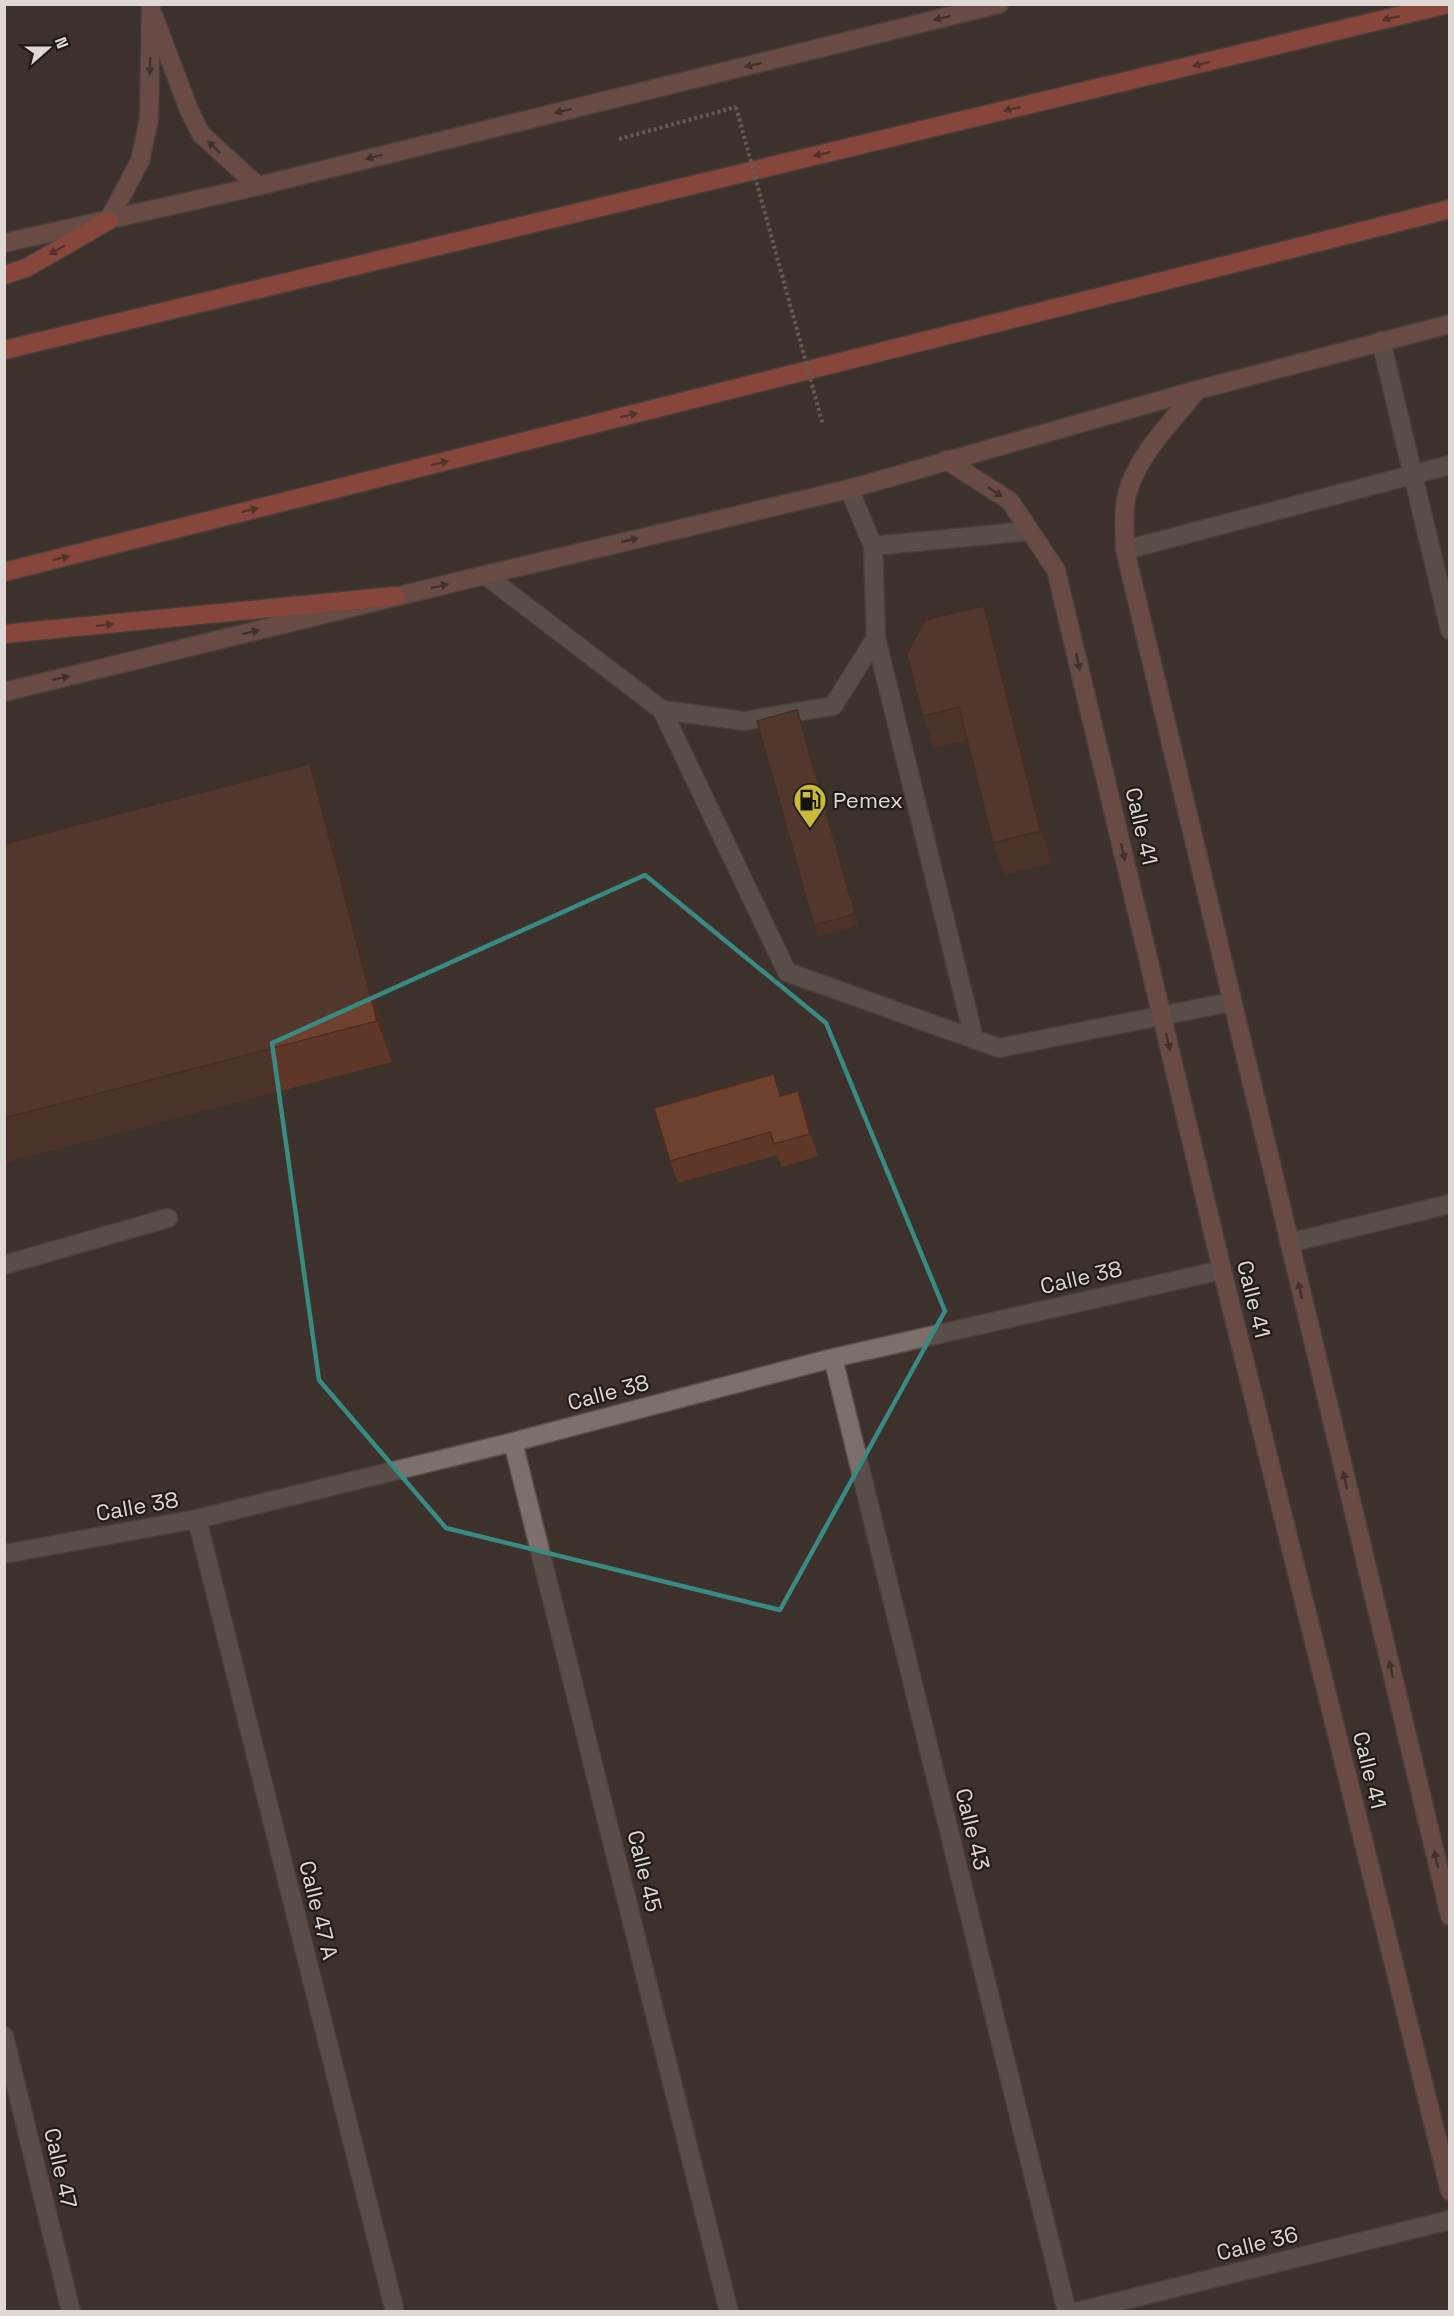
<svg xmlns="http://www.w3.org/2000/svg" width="1454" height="2316" viewBox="0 0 1454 2316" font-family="'Space Grotesk',sans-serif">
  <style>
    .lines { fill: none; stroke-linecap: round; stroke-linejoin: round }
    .lane-casing { stroke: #594e4b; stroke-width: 21 }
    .street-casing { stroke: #594e4b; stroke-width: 21 }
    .secondary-casing { stroke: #594e4b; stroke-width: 21 }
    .highway-casing { stroke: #594e4b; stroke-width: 21 }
    .path { stroke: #948a86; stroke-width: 4; stroke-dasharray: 3 3; stroke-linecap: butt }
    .lane { stroke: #7d6f6a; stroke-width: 18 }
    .street { stroke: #7d6f6a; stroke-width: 18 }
    .secondary { stroke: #9c6a62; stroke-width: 18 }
    .highway { stroke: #e36051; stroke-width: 18 }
    .path-bridge { stroke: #948a86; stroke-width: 4; stroke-dasharray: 3 3; stroke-linecap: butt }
    .wall { fill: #5f3728 }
    .shaded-wall { fill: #4d2d20 }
    .building { fill: #6e402e; stroke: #4d2d20; stroke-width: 1.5 }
    .oneway { fill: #45322e }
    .oneway2 { fill: #6e362f }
    .marked { fill: none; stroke: #398a83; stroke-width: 4.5; stroke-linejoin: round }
    .labels { text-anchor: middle; stroke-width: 4.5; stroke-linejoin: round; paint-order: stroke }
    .poi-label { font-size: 22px; fill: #e0d8d5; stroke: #201a18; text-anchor: start }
    .street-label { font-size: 22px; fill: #e0d8d5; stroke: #201a18 }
  </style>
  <rect width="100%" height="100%" fill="#3d312c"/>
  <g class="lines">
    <defs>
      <path id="lane" d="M1381,341L1450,630
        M873,546L1030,531
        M1125,550L1450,465
        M485,575L662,710L744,721L833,706L876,638L873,546L849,489
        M876,638L974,1039
        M662,710L787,972L999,1048L1231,1002
        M4,1265L168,1218"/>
      <path id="street" d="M1289,1243L1450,1204
        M833,1358L1067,2312
        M513,1442L729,2312
        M197,1519L395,2312
        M4,1554L197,1519L513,1442L833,1358L1222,1270
        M4,2036L71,2312
        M1076,2312L1450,2220"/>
      <path id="secondary" d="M154,17L189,110L201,134L258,186
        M108,221L140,161L149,119L151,7
        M4,243L258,186L999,4
        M1197,390C1173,421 1133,459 1126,499C1123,515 1125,533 1125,550L1450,1916
        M946,460L1010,501L1056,570L1222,1270L1450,2191
        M4,692L485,575L849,489L1197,390L1450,324"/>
      <path id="highway" d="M4,275L26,268L108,221
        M4,350L1448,4
        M4,572L1450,209
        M4,634L395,596"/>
    </defs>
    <use href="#lane" class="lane-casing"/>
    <use href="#street" class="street-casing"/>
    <use href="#secondary" class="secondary-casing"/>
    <use href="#highway" class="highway-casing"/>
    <path class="path" d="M619,139L736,107"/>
    <use href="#lane" class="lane"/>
    <use href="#street" class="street"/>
    <use href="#secondary" class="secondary"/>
    <use href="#highway" class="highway"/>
    <path class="path-bridge" d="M736,107L823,425"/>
  </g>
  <path class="wall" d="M984,606L995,638L1052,863L1005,875L993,843L968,740L934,748L923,716Z
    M797,710L801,721L859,925L818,937L814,925Z
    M310,764L325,806L392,1062L4,1163V844Z
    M774,1074L782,1096L798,1091L806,1114L818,1156L782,1167L777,1155L678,1183L670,1161Z"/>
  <path class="shaded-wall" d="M984,606L995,638L1052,863L1040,831Z
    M797,710L801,721L859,925L855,914Z
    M310,764L325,806L392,1062L377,1021Z
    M798,1091L806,1114L818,1156L810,1134Z"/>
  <path class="building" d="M984,606L1040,831L993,843L959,707L923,716L907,654L925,620Z
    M797,710L855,914L814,925L757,721Z
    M310,764L377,1021L4,1118V844Z
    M774,1074L780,1096L798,1091L810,1134L774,1144L770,1132L670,1161L654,1108Z"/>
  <defs><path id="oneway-solid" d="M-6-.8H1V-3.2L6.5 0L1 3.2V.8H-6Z" transform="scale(1.5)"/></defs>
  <g class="oneway">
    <use href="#oneway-solid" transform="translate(942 18) rotate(166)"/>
    <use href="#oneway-solid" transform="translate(753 65) rotate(166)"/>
    <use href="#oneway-solid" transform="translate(150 66) rotate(91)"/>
    <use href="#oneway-solid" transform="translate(563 111) rotate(166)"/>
    <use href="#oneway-solid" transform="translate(214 147) rotate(-136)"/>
    <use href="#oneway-solid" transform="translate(374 157) rotate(166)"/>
    <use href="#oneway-solid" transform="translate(995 492) rotate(33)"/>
    <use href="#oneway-solid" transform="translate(630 540) rotate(-13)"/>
    <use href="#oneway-solid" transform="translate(440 586) rotate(-14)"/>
    <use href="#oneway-solid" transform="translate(251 632) rotate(-14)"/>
    <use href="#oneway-solid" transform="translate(1078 662) rotate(77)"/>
    <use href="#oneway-solid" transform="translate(61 678) rotate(-14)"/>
    <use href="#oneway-solid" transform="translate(1123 852) rotate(77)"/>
    <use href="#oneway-solid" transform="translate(1168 1042) rotate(77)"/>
    <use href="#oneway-solid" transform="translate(1300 1290) rotate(-103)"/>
    <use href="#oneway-solid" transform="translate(1345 1480) rotate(-103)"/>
    <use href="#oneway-solid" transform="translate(1391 1669) rotate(-103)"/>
    <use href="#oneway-solid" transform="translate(1436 1859) rotate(-103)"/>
  </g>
  <g class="oneway2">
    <use href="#oneway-solid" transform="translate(1391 18) rotate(167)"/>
    <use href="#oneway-solid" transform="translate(1201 64) rotate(167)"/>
    <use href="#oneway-solid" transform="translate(1012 109) rotate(167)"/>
    <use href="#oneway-solid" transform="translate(822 154) rotate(167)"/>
    <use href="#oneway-solid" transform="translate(57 250) rotate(150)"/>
    <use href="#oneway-solid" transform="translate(629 415) rotate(-14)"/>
    <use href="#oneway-solid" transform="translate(440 463) rotate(-14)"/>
    <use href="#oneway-solid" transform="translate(250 510) rotate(-14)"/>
    <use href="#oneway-solid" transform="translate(61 558) rotate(-14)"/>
    <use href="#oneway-solid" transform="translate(105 625) rotate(-6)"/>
  </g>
  <path d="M0 0H1454V2316H0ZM645,875L826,1023L945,1311L780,1610L446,1528L319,1380L272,1043Z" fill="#3d312c" fill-opacity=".55" fill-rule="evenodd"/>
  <path class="marked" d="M645,875L826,1023L945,1311L780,1610L446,1528L319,1380L272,1043Z"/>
  <defs>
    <symbol id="fuel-pin" viewBox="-11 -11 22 30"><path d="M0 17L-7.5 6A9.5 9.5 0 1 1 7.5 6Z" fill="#c9ba3a" stroke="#201a18"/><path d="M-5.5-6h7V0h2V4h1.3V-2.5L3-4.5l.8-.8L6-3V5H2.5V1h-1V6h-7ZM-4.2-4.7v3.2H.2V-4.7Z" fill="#111"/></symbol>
  </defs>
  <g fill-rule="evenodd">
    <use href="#fuel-pin" x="791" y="781" width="38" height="52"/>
  </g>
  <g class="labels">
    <g class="poi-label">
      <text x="833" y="808">Pemex</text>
    </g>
    <g class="street-label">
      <text transform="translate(1142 826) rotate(77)" y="8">Calle 41</text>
      <text transform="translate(1081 1277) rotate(-13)" y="8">Calle 38</text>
      <text transform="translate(1254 1299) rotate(76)" y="8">Calle 41</text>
      <text transform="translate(608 1392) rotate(-15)" y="8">Calle 38</text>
      <text transform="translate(137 1506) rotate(-10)" y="8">Calle 38</text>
      <text transform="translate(1370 1770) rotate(76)" y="8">Calle 41</text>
      <text transform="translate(973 1829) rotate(76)" y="8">Calle 43</text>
      <text transform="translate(645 1871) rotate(76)" y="8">Calle 45</text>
      <text transform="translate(319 1910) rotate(76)" y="8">Calle 47 A</text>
      <text transform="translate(61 2168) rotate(77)" y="8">Calle 47</text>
      <text transform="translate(1257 2243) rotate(-14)" y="8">Calle 36</text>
    </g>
  </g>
  <rect width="1454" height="2316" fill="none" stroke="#e0d8d5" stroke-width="12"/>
  <g transform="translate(48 48) rotate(69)" stroke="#201a18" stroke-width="4.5" paint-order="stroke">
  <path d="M0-4.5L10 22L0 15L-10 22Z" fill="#e0d8d5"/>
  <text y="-9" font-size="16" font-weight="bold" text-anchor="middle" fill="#e0d8d5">N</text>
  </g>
</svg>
